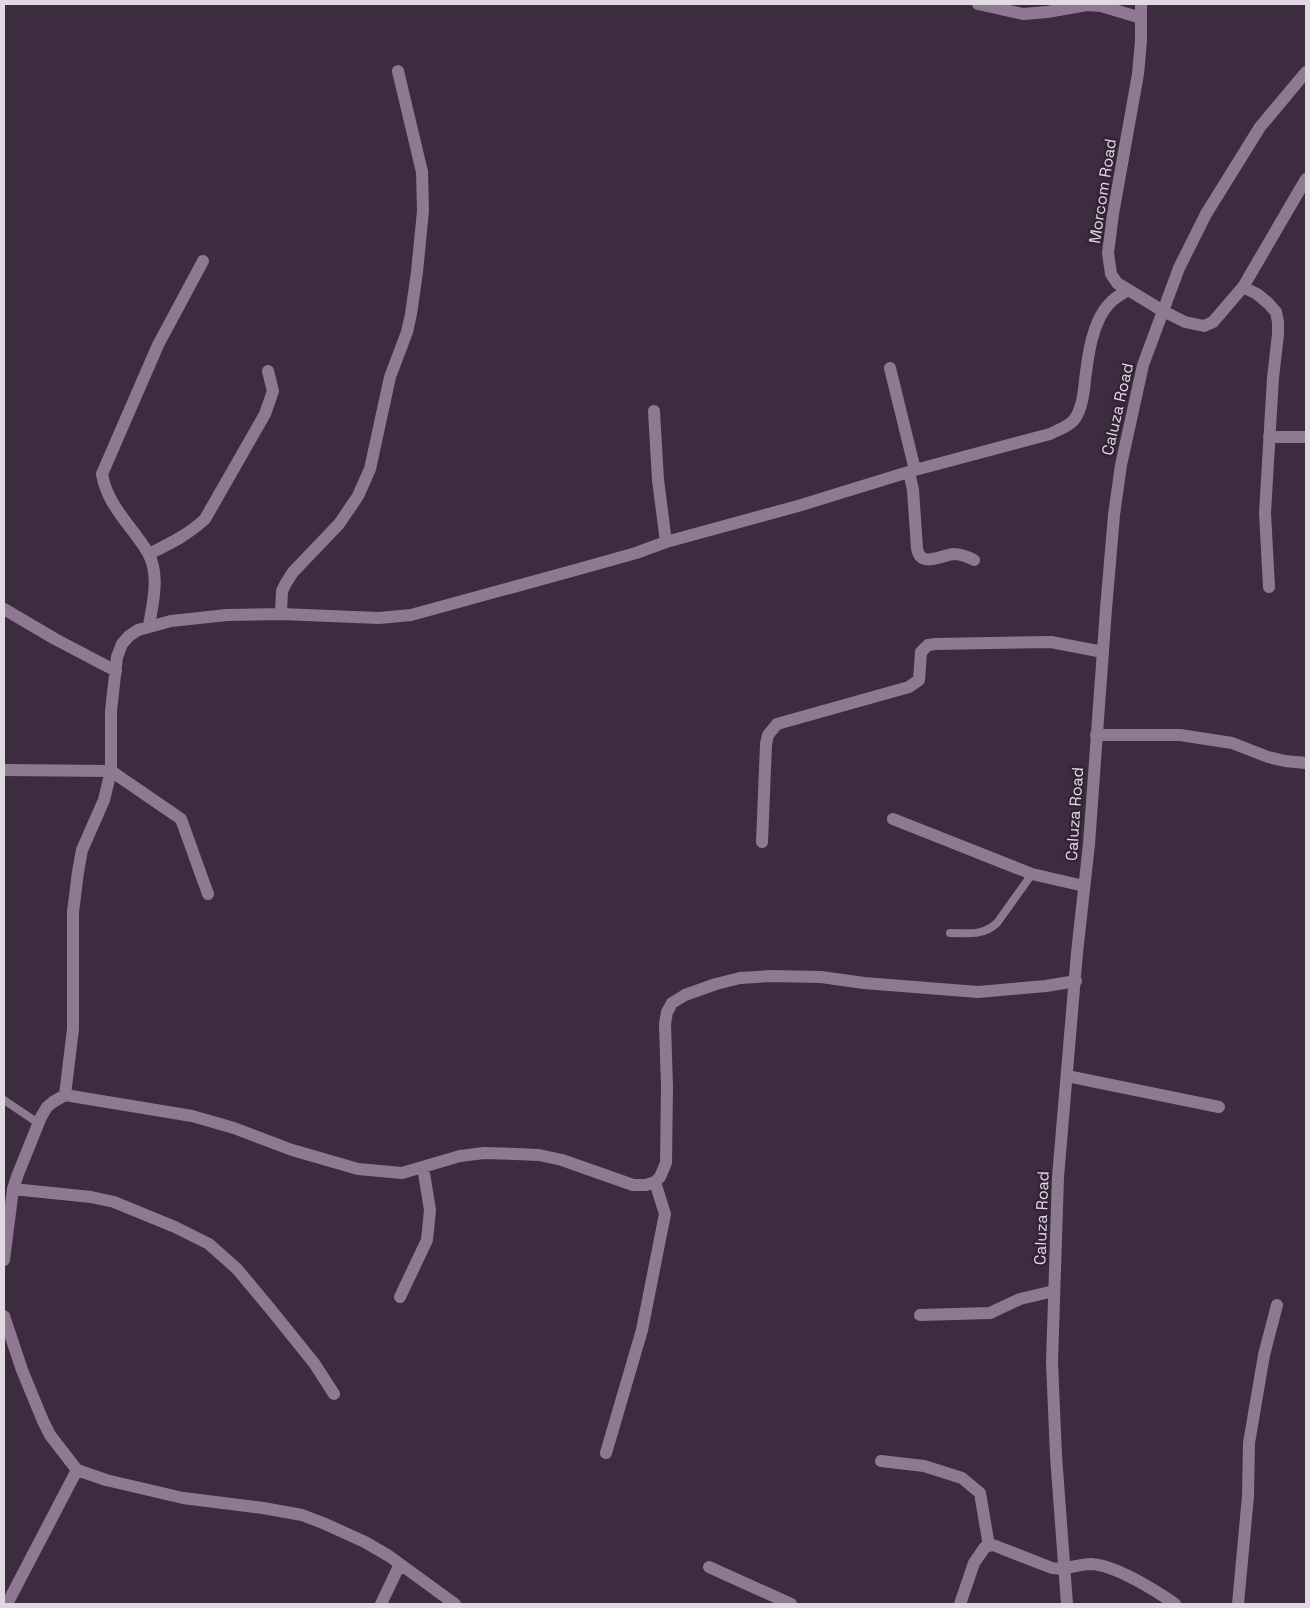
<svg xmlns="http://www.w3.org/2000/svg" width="1310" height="1608" viewBox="0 0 1310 1608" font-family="'Space Grotesk',sans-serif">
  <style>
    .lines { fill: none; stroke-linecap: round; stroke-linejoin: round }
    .service { stroke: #8d7a90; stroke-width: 8 }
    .minor { stroke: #8d7a90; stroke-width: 12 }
    .tertiary { stroke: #8d7a90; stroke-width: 12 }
    .labels { text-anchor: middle; stroke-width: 5; stroke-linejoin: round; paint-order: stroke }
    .street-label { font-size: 16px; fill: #e2d8e4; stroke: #322335 }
  </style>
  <rect width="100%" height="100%" fill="#3d2c3f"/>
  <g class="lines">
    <path class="service" d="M950,933C968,933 983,936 997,923L1032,874
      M4,1100L38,1123"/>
    <path class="minor" d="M978,4L1023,14L1047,12L1087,5L1101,6L1141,18
      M1243,287L1257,294L1268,303L1276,312L1278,322V334L1273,378L1265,513L1269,587
      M890,368L915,470
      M654,411L658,480L666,542
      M1269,437H1306
      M909,472L913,490L917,548C920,569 941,555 954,554C961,554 968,557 974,560
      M149,554C169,544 188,535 205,519L265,414L273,391L268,371
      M4,609L55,639L116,671
      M281,614L282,591L286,583L293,572L339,524L358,496L370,469L390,377L407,332L411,314L417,272L423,211L422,172L398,71
      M149,625C153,603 160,574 148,553C133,527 107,506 102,474L158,345L203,261
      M1096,735H1180L1232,743L1268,757L1285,761L1306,763
      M4,770L111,771L181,819L208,894
      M893,819L1032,874L1084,886
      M762,842L766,744L768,735L777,724L909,687L919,680L921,652L928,645L935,644L1051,642L1103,652
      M1067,1076L1219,1107
      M65,1095L73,1029V912L78,872L82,850L104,800L111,771V711L117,657L122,644L129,636L138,630L171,621L227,615L281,614L379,618L411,615L579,569L636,553L666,542L798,506L915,470L1050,434C1058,430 1067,427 1073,421C1082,411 1084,393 1085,380C1088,356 1092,322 1109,304C1114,298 1122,294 1128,290
      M13,1189L91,1197L114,1202L175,1227L209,1244L237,1269L268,1306L314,1363L334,1394
      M4,1260L13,1189L18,1174L41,1117L47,1107L53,1102L65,1095L192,1116L234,1128L292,1150L358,1169L402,1173L460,1156L484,1153L515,1154L539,1155L562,1160L633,1185H646L655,1182L660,1177L666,1163L667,1087L665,1024L667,1012L672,1003L685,995L716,984L740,978L771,976L821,977L864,983L978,992L1046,986L1076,981
      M400,1297L427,1240L430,1210L423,1167
      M920,1315L990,1313L1020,1299L1054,1291
      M4,1316L22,1370L43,1421L50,1435L77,1470L106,1480L183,1498L263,1508L302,1515L323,1523L365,1542L389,1556L455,1604
      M606,1453L642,1330L665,1214L655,1182
      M881,1461L924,1466L962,1478L980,1493L989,1546
      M709,1567L791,1604
      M7,1604L77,1470
      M381,1604L400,1564
      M960,1604L974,1563L985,1547L993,1545L1052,1568C1065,1571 1077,1564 1091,1564C1115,1565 1155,1590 1175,1604
      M1238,1604L1248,1496L1249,1443L1264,1355L1277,1305"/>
    <path class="tertiary" d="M1141,4V41L1138,74L1113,214L1108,253L1111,274L1117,283L1163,311L1185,322L1204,326L1213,322L1243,287L1306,179
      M1067,1604L1056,1456L1052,1362L1058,1177L1077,953L1089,844L1106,609L1114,515L1121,465L1143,365L1179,268L1206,214L1260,127L1306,72"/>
  </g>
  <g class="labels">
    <g class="street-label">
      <text transform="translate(1102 191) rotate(-81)" y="6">Morcom Road</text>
      <text transform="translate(1117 409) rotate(-77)" y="6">Caluza Road</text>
      <text transform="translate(1074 814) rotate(-86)" y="6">Caluza Road</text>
      <text transform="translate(1041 1218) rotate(-88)" y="6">Caluza Road</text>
    </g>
  </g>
  <rect width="1310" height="1608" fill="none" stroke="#e2d8e4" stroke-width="10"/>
</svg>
